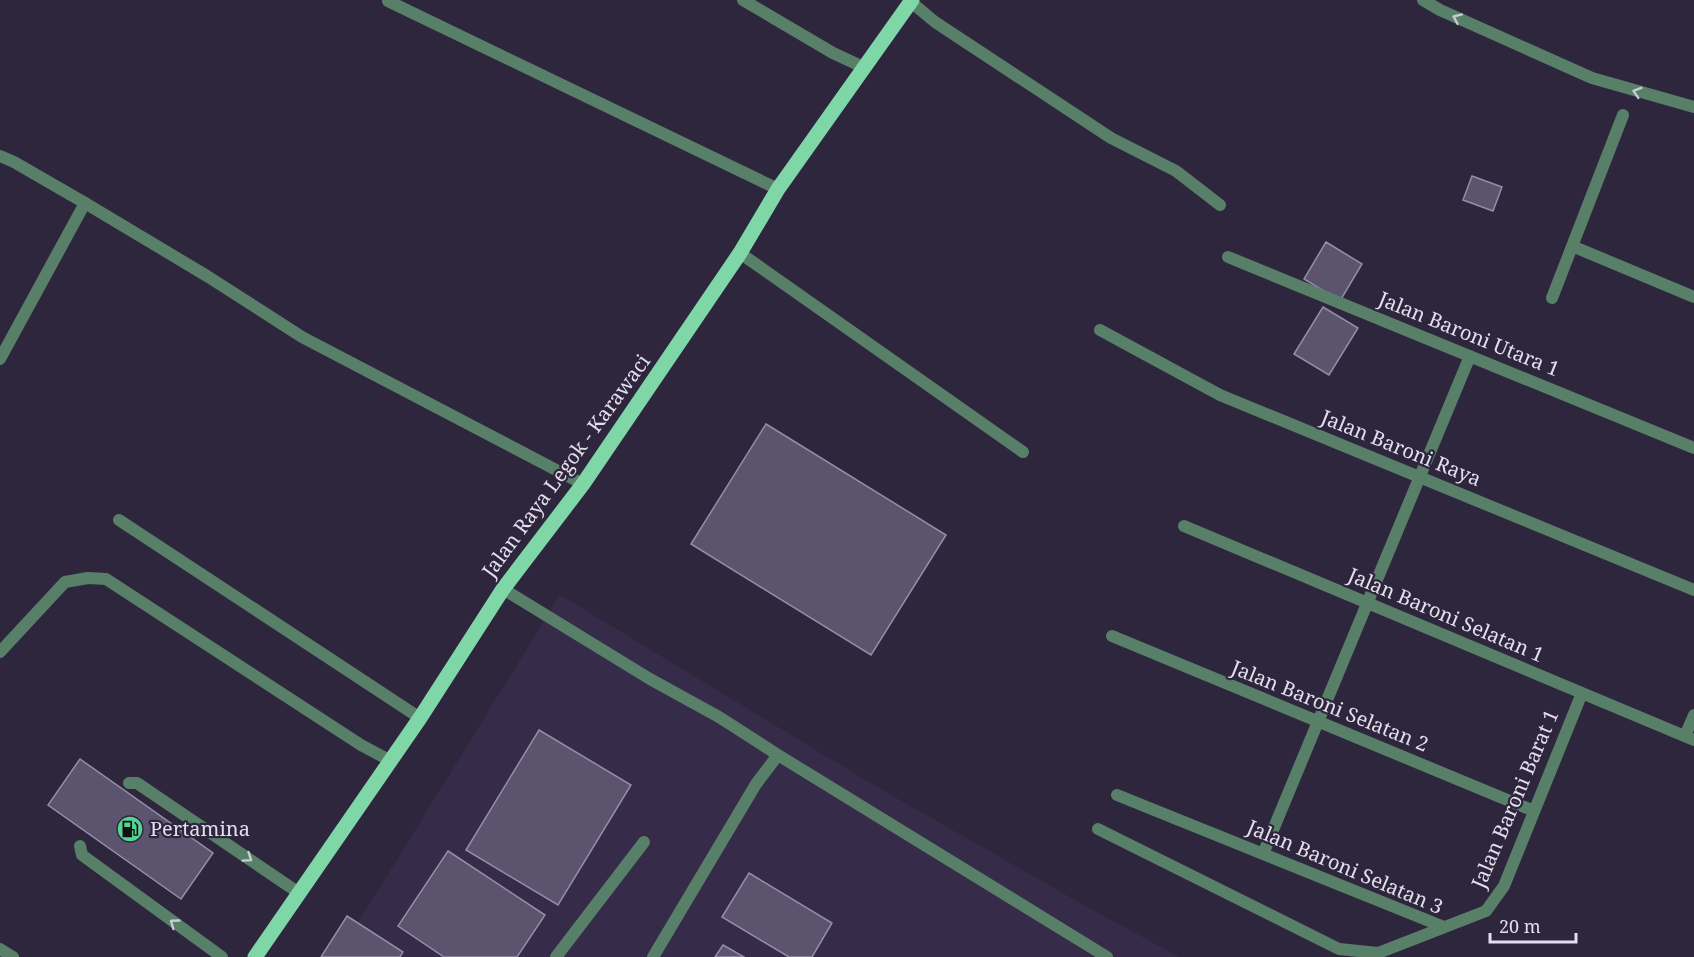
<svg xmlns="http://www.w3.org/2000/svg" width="1694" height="957" viewBox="0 0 1694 957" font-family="'Noto Serif',serif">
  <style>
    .built { fill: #362c49 }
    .building { fill: #5c546e; stroke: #968da9; stroke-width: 1.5 }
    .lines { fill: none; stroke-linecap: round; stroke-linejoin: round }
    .service { stroke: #588069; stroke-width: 12 }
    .minor { stroke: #588069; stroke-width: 12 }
    .primary { stroke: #7fd6a7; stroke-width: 15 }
    .oneway { stroke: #c7cbd3 }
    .labels { text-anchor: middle; stroke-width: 4.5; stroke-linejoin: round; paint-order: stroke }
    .street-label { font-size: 20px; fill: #e3deed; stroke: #2e263d }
    .poi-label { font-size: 20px; fill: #e3deed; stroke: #2e263d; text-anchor: start }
  </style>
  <rect width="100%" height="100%" fill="#2e263d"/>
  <path class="built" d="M560,595L882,790L1080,903L1179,957H337Z"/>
  <path class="building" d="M1472,176L1502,187L1493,211L1463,200Z
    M1326,242L1362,264L1340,301L1304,279Z
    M1323,307L1358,328L1329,375L1294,354Z
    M766,424L946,535L871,655L691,544Z
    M539,730L631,785L558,905L466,850Z
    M80,759L213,853L181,899L48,805Z
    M448,851L545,915L517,957H444L398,926Z
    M749,873L832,923L812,957H789L722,917Z
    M347,916L403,952L400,957H321Z
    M723,945L744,957H715Z"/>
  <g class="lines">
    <path class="service" d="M743,0L833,53L863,67
      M388,1L778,189
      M911,2L935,22L1111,138L1176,171L1220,205
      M740,253L1023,452
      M0,359L85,203
      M119,520L420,718
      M503,589L650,679L719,717L778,755L756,784L653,957
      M0,652L65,582L88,578L106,579L361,745L391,761
      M778,755L1107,957
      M129,783H137L299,893
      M80,846L82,855L222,957
      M556,957L644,842"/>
    <path class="minor" d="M1423,0L1440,10L1592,78L1694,107
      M0,156L14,162L85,203L207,276L302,337L583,484
      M1572,246L1694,297
      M1228,257L1694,448
      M1552,298L1623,115
      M1100,330L1220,395L1694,590
      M1184,526L1694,740
      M1112,636L1534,811
      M1685,736L1694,715
      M1117,795L1444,927
      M1098,829L1339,949L1378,953L1486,911L1504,886L1582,693
      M1263,854L1470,356
      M0,949L13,957"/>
    <path class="primary" d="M255,957L420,718L503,589L583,484L740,253L778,189L912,0"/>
  </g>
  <defs><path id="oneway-chevron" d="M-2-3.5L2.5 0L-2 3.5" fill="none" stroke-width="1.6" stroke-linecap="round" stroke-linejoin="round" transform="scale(1.5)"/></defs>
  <g class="oneway">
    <use href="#oneway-chevron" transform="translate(1457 18) rotate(-156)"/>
    <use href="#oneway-chevron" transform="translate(1637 92) rotate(-163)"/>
    <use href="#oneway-chevron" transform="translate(248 858) rotate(34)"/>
    <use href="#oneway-chevron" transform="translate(174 923) rotate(-144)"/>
  </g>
  <defs>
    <symbol id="fuel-disc" viewBox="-11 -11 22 22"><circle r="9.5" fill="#54d395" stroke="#2e263d"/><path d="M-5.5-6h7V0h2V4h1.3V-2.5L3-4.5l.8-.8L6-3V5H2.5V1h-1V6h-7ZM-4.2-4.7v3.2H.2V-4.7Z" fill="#111"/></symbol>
  </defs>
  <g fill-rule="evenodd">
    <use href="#fuel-disc" x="115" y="814" width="30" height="30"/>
  </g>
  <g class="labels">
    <g class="street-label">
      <text transform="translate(1469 334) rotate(22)" y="7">Jalan Baroni Utara 1</text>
      <text transform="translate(1401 448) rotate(22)" y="7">Jalan Baroni Raya</text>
      <text transform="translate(566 466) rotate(-54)" y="7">Jalan Raya Legok - Karawaci</text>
      <text transform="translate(1446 615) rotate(23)" y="7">Jalan Baroni Selatan 1</text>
      <text transform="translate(1330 706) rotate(22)" y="7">Jalan Baroni Selatan 2</text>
      <text transform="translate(1515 799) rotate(-67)" y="7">Jalan Baroni Barat 1</text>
      <text transform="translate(1345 867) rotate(23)" y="7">Jalan Baroni Selatan 3</text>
    </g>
    <g class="poi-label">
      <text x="150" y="836">Pertamina</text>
    </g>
  </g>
  <path d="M1490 933v9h86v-9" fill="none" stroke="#e3deed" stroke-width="3"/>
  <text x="1499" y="933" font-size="18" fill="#e3deed" stroke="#2e263d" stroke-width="4.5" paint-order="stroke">20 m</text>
</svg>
